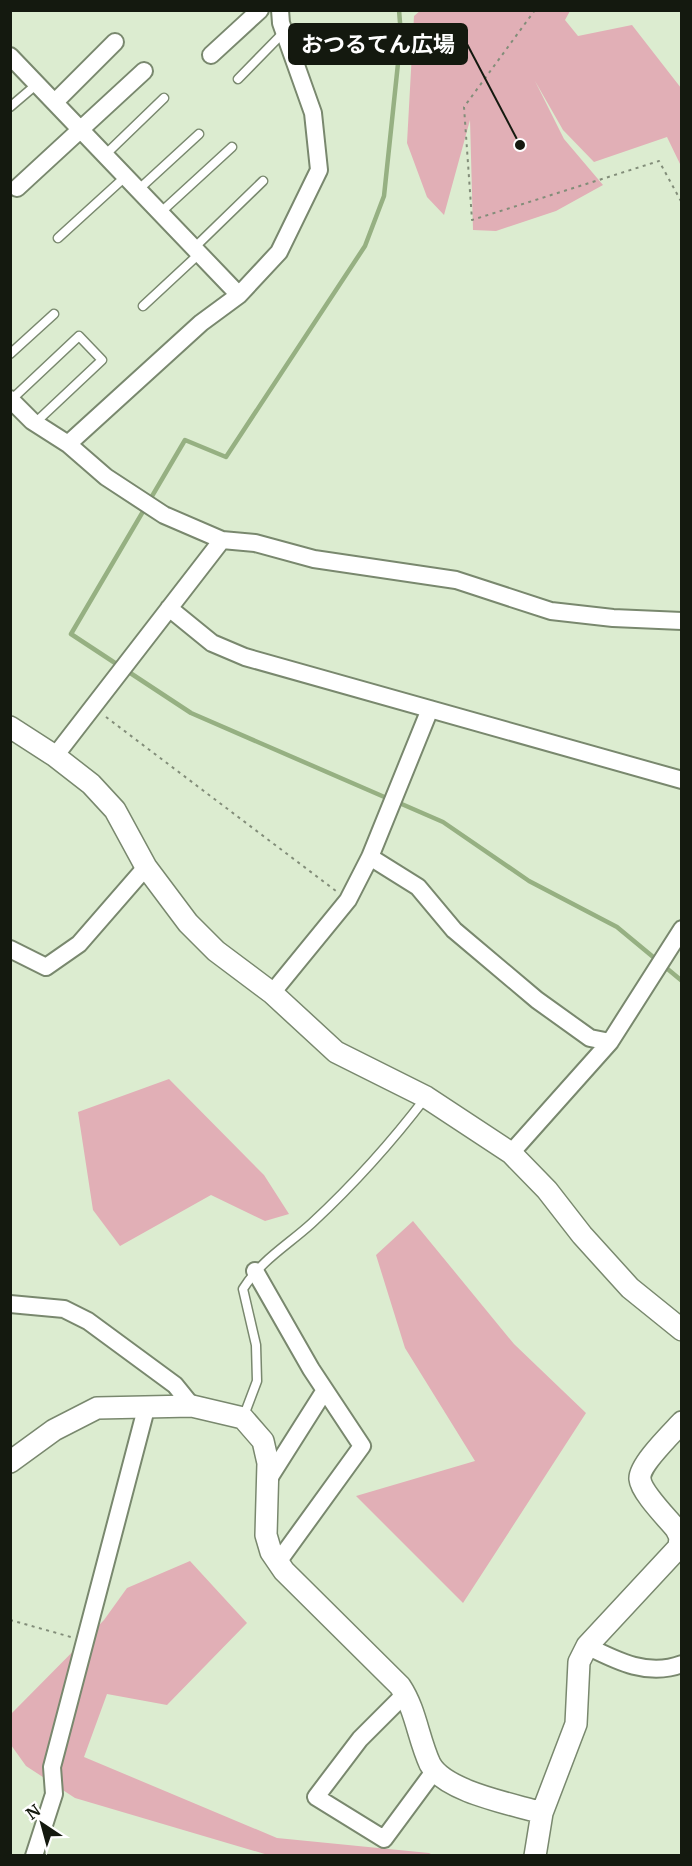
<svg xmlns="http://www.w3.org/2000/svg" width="692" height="1866" viewBox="0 0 692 1866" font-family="Merriweather,'Noto Sans JP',serif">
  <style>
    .green { fill: #e1afb6 }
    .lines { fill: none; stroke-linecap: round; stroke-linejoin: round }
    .stream { stroke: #96b082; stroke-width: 4.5 }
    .service-casing { stroke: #79886e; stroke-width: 11 }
    .minor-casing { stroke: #79886e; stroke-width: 20 }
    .tertiary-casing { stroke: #79886e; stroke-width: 24 }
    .path { stroke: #828d79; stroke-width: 2; stroke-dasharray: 3 4.5; stroke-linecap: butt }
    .service { stroke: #fff; stroke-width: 8 }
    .minor { stroke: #fff; stroke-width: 16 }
    .tertiary { stroke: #fff; stroke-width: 21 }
    .leader { fill: none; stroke: #14190f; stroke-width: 2 }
    .callout-dot { fill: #14190f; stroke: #fff; stroke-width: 2 }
    .callout { fill: #14190f; stroke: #14190f; stroke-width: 2 }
    .callout-label { font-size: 22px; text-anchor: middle; font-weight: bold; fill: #fff }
  </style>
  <rect width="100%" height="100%" fill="#dcecd0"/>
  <path class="green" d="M421,10L570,11L565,20L578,36L632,25L681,88V166L667,137L594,162L563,130L535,81L564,139L603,185L556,211L496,231L473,230L470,120L444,215L427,197L407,143L414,16Z
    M169,1079L264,1175L289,1214L265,1221L211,1195L120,1246L93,1210L78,1112Z
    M413,1221L514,1344L586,1413L463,1603L356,1496L475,1461L405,1348L376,1255Z
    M190,1561L247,1623L167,1705L107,1694L84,1757L277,1838L429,1853L433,1855H268L75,1798L26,1766L11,1745L10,1715L104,1620L127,1588Z"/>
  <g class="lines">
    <path class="stream" d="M389,799L191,713L71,634L185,440L226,457L365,246L384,196L401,35L399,10
      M397,802L443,822L529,881L617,927L658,961
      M664,966L682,981"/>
    <defs>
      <path id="service" d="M238,79L284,32
        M10,107L37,84
        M105,155L164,98
        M138,190L199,134
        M160,213L232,147
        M58,238L125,177
        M194,248L263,181
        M143,306L199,254
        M10,354L54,314
        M11,400L79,336L102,360L35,423
        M243,1418L257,1381L256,1345L243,1289C261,1260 288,1245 312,1223C354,1184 391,1143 426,1097"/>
      <path id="minor" d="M211,55L260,10
        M10,56L239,295
        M55,102L115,42
        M17,188L144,71
        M10,399L32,421L68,444L106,477L164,515L222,540L255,543L314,559L456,580L551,611L613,618L682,621
        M68,444L201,323L239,295L279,252L319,170L313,113L281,23L280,10
        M169,608L212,643L245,657L682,780
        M55,756L222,540
        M370,857L418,887L454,930L537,1000L590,1038L610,1042
        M10,949L46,967L79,944L146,867
        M272,993L348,900L370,857L430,709
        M511,1153L610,1042L682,929
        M255,1271L311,1369L362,1446L278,1562
        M10,1304L64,1309L88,1321L175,1385L192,1406
        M268,1480L325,1390
        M587,1646C617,1661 648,1677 682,1664
        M405,1694L360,1739L316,1797L384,1839L435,1770
        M34,1856L54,1794L52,1767L147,1405"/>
      <path id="tertiary" d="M10,727L55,756L91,784L115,810L146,867L188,923L216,951L272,993L336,1052L426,1097L511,1153L547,1190L582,1235L630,1288L682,1330
        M10,1462L54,1430L97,1408L192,1406L243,1418L263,1441L268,1463L266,1535L271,1552L284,1571L400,1686C416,1710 418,1738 430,1764C445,1792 513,1804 542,1813
        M535,1856L542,1813L576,1724L579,1662L587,1646L679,1547L680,1537L676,1529C668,1519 641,1492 640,1479C638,1466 672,1433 682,1422"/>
    </defs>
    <use href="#service" class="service-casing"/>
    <use href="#minor" class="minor-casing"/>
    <use href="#tertiary" class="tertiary-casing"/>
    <path class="path" d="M535,10L464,107L472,220L659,161L682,203
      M106,717L336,891
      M10,1620L71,1637"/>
    <use href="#service" class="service"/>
    <use href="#minor" class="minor"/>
    <use href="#tertiary" class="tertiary"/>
  </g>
  <path class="leader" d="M520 145L467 44"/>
  <circle class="callout-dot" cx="520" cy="145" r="6"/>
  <rect class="callout" x="289" y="24" width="178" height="40" rx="6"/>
  <g class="callout-label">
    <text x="378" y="52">おつるてん広場</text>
  </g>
  <rect width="692" height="1866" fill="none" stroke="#14190f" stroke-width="24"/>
  <g transform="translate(42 1824) rotate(324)" stroke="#ffffff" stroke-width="4.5" paint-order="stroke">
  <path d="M0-4.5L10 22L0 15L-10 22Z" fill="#14190f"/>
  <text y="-9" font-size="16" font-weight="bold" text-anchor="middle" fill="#14190f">N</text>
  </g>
</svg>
